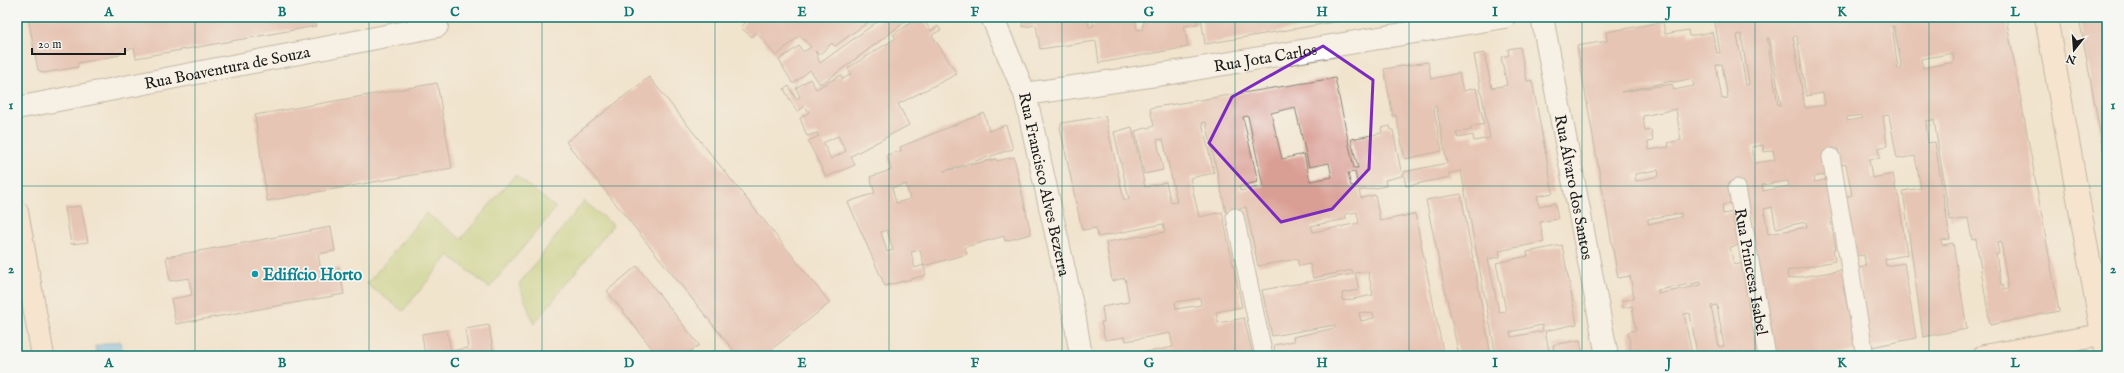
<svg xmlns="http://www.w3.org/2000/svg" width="2124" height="373" viewBox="0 0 2124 373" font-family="'IM FELL English',serif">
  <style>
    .green { fill: #b7cf74; stroke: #6a7648 }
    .water { fill: #76beee; stroke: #496d85 }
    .building { fill: #da9f94; fill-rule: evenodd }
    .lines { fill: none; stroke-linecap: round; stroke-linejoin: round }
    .lane-casing { stroke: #868074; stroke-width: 19 }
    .street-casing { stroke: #868074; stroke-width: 24 }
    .secondary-casing { stroke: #868074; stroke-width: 24 }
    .lane { stroke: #fff; stroke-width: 17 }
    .street { stroke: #fff; stroke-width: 22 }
    .secondary { stroke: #fce5cf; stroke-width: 22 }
    .marked { fill: none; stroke: #7b2cbf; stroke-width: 3; stroke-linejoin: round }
    .grid { fill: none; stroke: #0f766e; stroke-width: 1; stroke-opacity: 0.55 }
    .culture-dot { fill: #0f9aa8; stroke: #f6f6f2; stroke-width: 1.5 }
    .labels { text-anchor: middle; stroke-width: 3.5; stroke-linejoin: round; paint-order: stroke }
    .street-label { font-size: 16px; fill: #1c1c1c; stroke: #f6f6f2 }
    .culture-label { font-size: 16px; font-weight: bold; fill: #0d838f; stroke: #f6f6f2; text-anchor: start }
    .neatline { fill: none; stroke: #0f766e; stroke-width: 1.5 }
    .grid-label { font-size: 13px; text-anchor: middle; font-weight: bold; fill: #0f766e }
  </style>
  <rect width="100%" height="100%" fill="#f6f6f2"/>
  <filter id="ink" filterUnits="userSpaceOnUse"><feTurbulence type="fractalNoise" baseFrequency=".025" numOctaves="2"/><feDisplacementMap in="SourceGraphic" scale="8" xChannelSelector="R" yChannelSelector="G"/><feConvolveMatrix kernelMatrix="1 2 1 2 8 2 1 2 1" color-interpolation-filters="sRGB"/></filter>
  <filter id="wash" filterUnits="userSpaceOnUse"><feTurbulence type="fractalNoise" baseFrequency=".012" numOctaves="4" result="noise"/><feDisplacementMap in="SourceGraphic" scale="16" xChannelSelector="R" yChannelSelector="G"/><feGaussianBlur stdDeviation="0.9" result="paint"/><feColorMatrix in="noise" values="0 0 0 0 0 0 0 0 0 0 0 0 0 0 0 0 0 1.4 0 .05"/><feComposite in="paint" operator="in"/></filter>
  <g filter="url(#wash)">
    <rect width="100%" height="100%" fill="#f1e4cd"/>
    <path class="green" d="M515,175L556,208L489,288L449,255L403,311L367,284L426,213L461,239Z
      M584,201L613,225L534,324L519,284Z"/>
    <path class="water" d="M120,341L122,349L130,356H97L95,346Z"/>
    <g id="blocks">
      <path class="building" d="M28,17H195V22L202,17H234L236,19L239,17H310L316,26L136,58L134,48L120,51V55L78,63V67L43,73L38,70Z
        M737,17H875L835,46L832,43L819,55L815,51L820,63L884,17H912L830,78L820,84L810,70L793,84L779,60L799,46L803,52L811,47L800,35L776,56L756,32L752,37L741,28L745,23Z
        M919,17H922L931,31L938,26L941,30L932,35L957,74L898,104L909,125L851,156L855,165L826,177L808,141L819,136L817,133L807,136L800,118L809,112L805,106L797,112L784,89L789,86L796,99L800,97L796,88L810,79L816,89L841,75L843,79L851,74L848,68L896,38L893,35ZM838,136L846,151L831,159L823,143Z
        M1022,17H1087L1089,27L1094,26L1092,17H1135L1137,30L1143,29L1142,25H1144L1143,17H1197L1198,24L1184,26L1188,47L1099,63L1096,41L1040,49L1036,25L1023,27Z
        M1201,17H1358V18L1205,44Z
        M1714,17H1790L1791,20L1800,17H1893L1894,21L1922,17H2006L2059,311L1990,325L1976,239L1972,240L1968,218L1950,221L1934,120L1926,121L1928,143L1935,142L1950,239L1941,240L1942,245L1953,243L1967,329L1923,337L1903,191L1921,188L1915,156L1897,159L1889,115L1883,116L1887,146L1878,148L1880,158L1869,159L1872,178L1893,174L1896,192H1898L1907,255L1885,259L1886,266L1904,263L1916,338L1871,347L1858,268L1866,266L1864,255L1856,256L1846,197L1852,195L1846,164L1841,165L1838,149L1824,152L1828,174L1814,177L1815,182L1828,179L1836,223H1831L1836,249H1833L1835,261L1787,271L1788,279L1844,270L1846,285L1843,286L1857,350L1822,356H1773L1742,181L1730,183L1733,203L1722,205L1723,214L1734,212L1741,245L1730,247L1734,265L1744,263L1759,356H1632L1628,332L1636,330L1632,306L1623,308L1622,301L1634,298L1630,276L1618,278L1577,46L1607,41L1606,32L1663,22L1665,34L1688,30L1689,36L1712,32L1717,53H1720ZM1892,26H1894L1902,69H1898ZM1741,34L1749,84L1746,85L1737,35ZM1793,36H1797L1806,96L1823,93L1825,105L1805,108ZM1767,38H1769L1781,105H1778ZM1953,53L1954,62L1923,68L1921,59ZM1722,64L1728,98L1722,99L1716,65ZM1692,79L1694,86L1674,90L1672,84L1621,92L1672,81V82ZM1676,109L1681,140L1668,143L1669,147L1649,150L1648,142L1653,141L1651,130L1645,131L1643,116ZM1862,115L1863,118L1847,121V117ZM1763,145L1764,152L1773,150L1775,160L1755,163L1752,147ZM1658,170L1659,176L1636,181L1635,174ZM1788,181L1789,186L1763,191L1762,185ZM1772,207L1776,228L1806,222L1807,227L1768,234L1764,209ZM1681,213V217L1648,224V219ZM2001,241L2008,289L2004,290L2003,285H2001L1996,254H1999L1997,242ZM1701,282V285L1658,294V290ZM1717,305L1724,346L1719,347L1711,306ZM1690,313L1697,354L1692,355L1684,314Z
        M2079,17H2107V159L2105,160Z
        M1520,47L1527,81L1532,80L1553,193L1537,196L1539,206L1555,203L1558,219L1540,222L1544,242L1499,251L1500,257L1488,259L1499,312L1506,311L1496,263L1528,256L1527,252L1562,245L1577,324L1545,331L1549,351L1554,350L1553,345L1580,340L1583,356H1496L1461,171L1449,173L1450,177L1406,186L1405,182L1404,172L1447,163L1436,106H1433L1442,151L1405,159L1396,115L1393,116L1384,69L1428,62L1431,79L1459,73L1463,91L1476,88L1484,124L1470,127L1471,130L1456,133L1458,138L1473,135L1474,141L1490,138L1474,55L1484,53L1492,88L1507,85L1501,57L1509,55L1508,49ZM1542,325L1543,331L1511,337L1510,332Z
        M649,77L830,303L763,356H738L566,142Z
        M1335,78L1354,168H1358L1351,139L1382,133L1381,128L1390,126L1391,130H1393L1402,176L1385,180L1386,186L1359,191L1361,198L1375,195L1380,221L1415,214L1444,356H1276L1274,345L1294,341L1293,337L1335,328V325L1272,336L1262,290L1353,274L1352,270L1313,278L1310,264L1299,266L1297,259L1258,266L1246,207L1226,212L1206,122L1202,123L1214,173L1190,178L1199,217L1222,212L1242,307L1216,312L1218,323L1244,318L1253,356H1127L1173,347L1170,333L1126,341L1125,337L1105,340L1101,322H1104L1102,307L1129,302L1125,278L1112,281L1106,242L1165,232L1163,224L1098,237L1096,228L1082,230L1060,127L1062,123L1105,116L1124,200L1129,199L1114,132L1132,127L1145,187L1166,182L1171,203L1177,202L1163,139L1157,140L1163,170L1144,174L1135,131L1154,126L1150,108ZM1295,107L1309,167L1329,163L1332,177L1310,181L1304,154L1282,159L1271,113ZM1248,116L1263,186L1240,191L1239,186L1258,182L1243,117ZM1355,172L1358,185L1351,186L1348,173ZM1357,212L1359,223L1313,232L1311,226L1346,219L1345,214ZM1368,271L1373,295L1343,301L1342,293L1359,290L1355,273ZM1200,298L1201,305L1176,309L1175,302ZM1366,312L1367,314L1373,313L1374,318L1361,321L1359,313Z
        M437,83L452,168L267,201L255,115Z
        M984,113L989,131L1006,125L1013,149L944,171L996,159L997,161L1014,157L1031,234L1005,241L1004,236L965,247L967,254L924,266L920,250L911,252L915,268L923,265L926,275L885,286L848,202L875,193L870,177L891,170L887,155L901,151L900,147ZM906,184L910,199L896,203L892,188ZM887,230L893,250L887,252L881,232Z
        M1461,194L1491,356H1459L1426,200Z
        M81,206L88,242L71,244L65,208Z
        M331,227L335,251L318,254L321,271L339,267L344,294L176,324L171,299L192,295L189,278L170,281L166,257Z
        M637,266L699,345L684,356H658L607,291Z
        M489,325L494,356H425L422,334L447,330L451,351L468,348L465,329Z"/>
    </g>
  </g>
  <g filter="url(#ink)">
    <use href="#blocks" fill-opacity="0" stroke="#868074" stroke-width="1"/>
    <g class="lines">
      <defs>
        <g id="lane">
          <path d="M1831,157L1865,356"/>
          <path id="s1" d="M1737,188L1767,356"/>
          <path d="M1235,217L1264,356"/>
        </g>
        <g id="street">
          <path id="s2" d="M992,17L1025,94L1075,319L1081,356"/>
          <path id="s3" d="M1542,17L1607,356"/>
          <path id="s4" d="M1025,94L1177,72L1504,17"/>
          <path id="s5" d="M17,108L437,26L430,17"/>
        </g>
        <path id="secondary" d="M2046,17L2106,356
          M17,212L43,356
          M1984,356L2107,334"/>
      </defs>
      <use href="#lane" class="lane-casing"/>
      <use href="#street" class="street-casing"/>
      <use href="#secondary" class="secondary-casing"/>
      <use href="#lane" class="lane"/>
      <use href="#street" class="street"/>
      <use href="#secondary" class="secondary"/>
    </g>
  </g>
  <path d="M0 0H2124V373H0ZM1323,46L1373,80L1369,169L1332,209L1281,222L1209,143L1232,97Z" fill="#f1e4cd" fill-opacity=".55" fill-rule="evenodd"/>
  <path class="marked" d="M1323,46L1373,80L1369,169L1332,209L1281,222L1209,143L1232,97Z"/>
  <path class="grid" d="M195,17V356M369,17V356M542,17V356M715,17V356M889,17V356M1062,17V356M1235,17V356M1409,17V356M1582,17V356M1755,17V356M1929,17V356M17,186H2107"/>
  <circle class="culture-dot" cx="255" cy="274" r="4"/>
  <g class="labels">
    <g class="street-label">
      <text dy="6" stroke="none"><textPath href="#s4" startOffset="243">Rua Jota Carlos</textPath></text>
      <text dy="6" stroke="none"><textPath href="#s5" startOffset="214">Rua Boaventura de Souza</textPath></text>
      <text dy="6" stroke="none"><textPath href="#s2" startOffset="176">Rua Francisco Alves Bezerra</textPath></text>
      <text dy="6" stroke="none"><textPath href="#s3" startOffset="173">Rua Álvaro dos Santos</textPath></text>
      <text dy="6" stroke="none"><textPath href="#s1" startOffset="85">Rua Princesa Isabel</textPath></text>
    </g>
    <g class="culture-label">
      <text x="263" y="280">Edifício Horto</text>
    </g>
  </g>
  <rect width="2124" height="373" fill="none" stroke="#f6f6f2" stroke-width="44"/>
  <g transform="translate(2074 50) rotate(197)" stroke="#f6f6f2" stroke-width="3" paint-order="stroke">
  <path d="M0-3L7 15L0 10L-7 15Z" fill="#1c1c1c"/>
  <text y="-6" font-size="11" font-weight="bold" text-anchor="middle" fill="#1c1c1c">N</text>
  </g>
  <path d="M32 48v6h93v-6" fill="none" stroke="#1c1c1c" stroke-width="2"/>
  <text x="38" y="48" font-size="12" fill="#1c1c1c" stroke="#f6f6f2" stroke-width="3" paint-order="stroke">20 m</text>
  <rect x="22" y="22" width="2080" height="329" class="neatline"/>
  <g class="grid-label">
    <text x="109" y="16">A</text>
    <text x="282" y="16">B</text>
    <text x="455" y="16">C</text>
    <text x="629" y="16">D</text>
    <text x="802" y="16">E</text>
    <text x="975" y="16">F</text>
    <text x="1149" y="16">G</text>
    <text x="1322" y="16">H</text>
    <text x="1495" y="16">I</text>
    <text x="1669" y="16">J</text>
    <text x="1842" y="16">K</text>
    <text x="2015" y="16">L</text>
    <text x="11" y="109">1</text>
    <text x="2113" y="109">1</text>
    <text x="11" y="273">2</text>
    <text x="2113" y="273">2</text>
    <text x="109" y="367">A</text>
    <text x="282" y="367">B</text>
    <text x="455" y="367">C</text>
    <text x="629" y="367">D</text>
    <text x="802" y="367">E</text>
    <text x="975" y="367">F</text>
    <text x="1149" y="367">G</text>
    <text x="1322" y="367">H</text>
    <text x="1495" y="367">I</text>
    <text x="1669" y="367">J</text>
    <text x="1842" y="367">K</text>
    <text x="2015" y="367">L</text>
  </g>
</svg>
